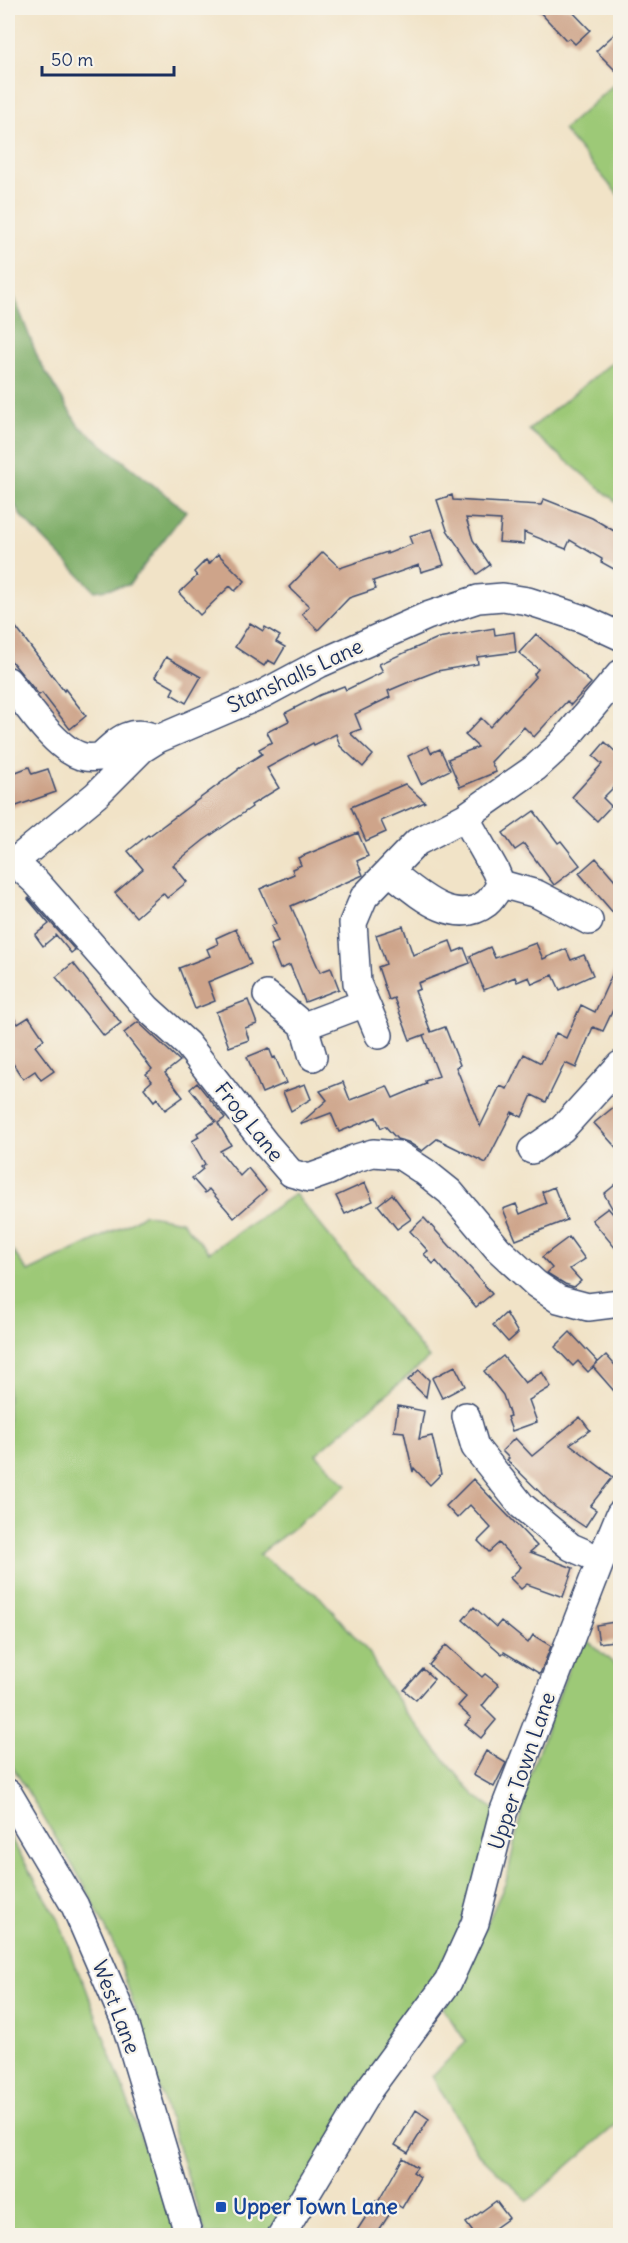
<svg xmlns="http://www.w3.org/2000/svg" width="628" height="2243" viewBox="0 0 628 2243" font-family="Delius,sans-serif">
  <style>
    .green { fill: #9dc977; stroke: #5c7c6a; stroke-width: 1.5 }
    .forest { fill: #7ead68; stroke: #4c6e63; stroke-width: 1.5 }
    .building { fill: #cea48a }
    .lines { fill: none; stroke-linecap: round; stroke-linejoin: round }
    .minor-casing { stroke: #3b4a6e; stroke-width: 30 }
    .minor { stroke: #fff; stroke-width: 27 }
    .transit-dot { fill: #1a4fb4; stroke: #f7f3e8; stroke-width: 2 }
    .labels { text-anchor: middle; stroke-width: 4.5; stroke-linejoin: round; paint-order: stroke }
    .street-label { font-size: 21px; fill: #1b2f5e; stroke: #f7f3e8 }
    .transit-label { font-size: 21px; font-weight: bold; fill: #164399; stroke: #f7f3e8; text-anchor: start }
  </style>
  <rect width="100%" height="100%" fill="#f7f3e8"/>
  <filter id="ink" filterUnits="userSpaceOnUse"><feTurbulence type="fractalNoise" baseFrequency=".0167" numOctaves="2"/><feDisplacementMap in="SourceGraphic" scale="12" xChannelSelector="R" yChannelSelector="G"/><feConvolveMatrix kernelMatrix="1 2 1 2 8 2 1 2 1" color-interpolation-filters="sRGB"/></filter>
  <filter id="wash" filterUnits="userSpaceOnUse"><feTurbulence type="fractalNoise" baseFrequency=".008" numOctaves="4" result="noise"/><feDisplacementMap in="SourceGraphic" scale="24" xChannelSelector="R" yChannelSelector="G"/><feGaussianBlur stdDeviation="1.35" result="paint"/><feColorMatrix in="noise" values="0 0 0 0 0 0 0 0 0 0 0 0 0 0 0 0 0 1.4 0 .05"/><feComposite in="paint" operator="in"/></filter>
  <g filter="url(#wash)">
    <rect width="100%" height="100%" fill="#f1e3c7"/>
    <path class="green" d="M620,79V197L563,130Z
      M620,356V505L529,430Z
      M295,1194L429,1358L316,1454L347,1485L259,1555L320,1597L370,1654L380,1675L408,1715L474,1795L497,1811L479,1878L444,1971L271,2235H206L116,1950L85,1886L8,1759V1244L28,1272L128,1224L144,1214L181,1221L209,1252Z
      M581,1635L620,1669V2121L528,2201L477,2152L432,2076L466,2042L443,2008L456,1990L506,1882L529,1777Z
      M8,1834L59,1920L75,1966L83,1980L177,2235H8Z"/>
    <path class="forest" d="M8,281L39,361L78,425L186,511L129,585L95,591L21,516L8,492Z"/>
    <g id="blocks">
      <path class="building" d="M536,8H569L590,30L575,44L569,38L566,40Z
        M621,28V76L596,51Z
        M452,495L453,500L541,505L544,499L592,518L621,535V573L601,562L602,559L570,540L566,549L524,532V544L499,542L501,520L466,518L473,540L490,565L477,574L447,530L437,500Z
        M432,529L444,565L421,572L419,565L373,581L376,589L349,598L318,630L302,614L309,606L289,587L323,552L340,568L387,552V554L412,544L409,536Z
        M218,554L245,581L235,591L230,586L200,615L179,593L197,576L194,572L206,560L209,564Z
        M8,617L64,691L65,689L86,716L70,729L42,693L39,695L8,657Z
        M250,623L263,631L265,627L280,636L276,642L285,647L275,664L268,660L264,666L235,647Z
        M494,628L495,635L514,632L516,652L477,657L478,664L437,671L409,682L388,691L390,697L355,714L361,729L350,733L373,755L363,767L340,746L336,734L314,745L313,743L267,768L279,788L251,805L252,807L204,840L173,865L187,882L167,898L163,893L136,917L115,893L143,869L128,851L148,835L149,836L238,770V769L262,754L259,749L272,742L267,732L289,721L285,713L320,695L344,686L346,690L383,672L379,664L438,638Z
        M536,634L591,683L571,705L567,701L534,737L524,727L491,762L496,772L460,787L448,759L478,747L465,735L481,718L490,727L536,676L534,674L538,669L519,653Z
        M166,657L201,677L186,703L171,694L174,688L155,677Z
        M605,742L621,757V780L603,798L611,806L597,821L572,797L602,764L593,756Z
        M428,746L431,753L440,749L450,770L421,784L408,756Z
        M29,767L32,774L48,769L56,792L8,809V775Z
        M405,784L425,802L381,821L386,832L366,841L351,807Z
        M534,811L558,843L561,841L580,865L554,885L524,844L515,850L503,833Z
        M358,833L368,856L357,861L363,875L291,906L320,972L331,968L339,989L305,1002L290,965L280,969L270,945L278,942L271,926L276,924L260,889L294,874L292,869L301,865L298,858Z
        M596,858L621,887V922L579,873Z
        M29,898L75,950L71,953L56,935L43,946L35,935L49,924L28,899Z
        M403,926L413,955L450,941L454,952L464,948L470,963L418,983L420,989L415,991L431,1032L445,1027L460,1065L456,1067L480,1127L500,1086L507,1089L524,1054L541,1063L556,1033L566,1038L581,1005L595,1012L621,955V1014L613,1010L603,1031L593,1027L576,1068L565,1063L546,1102L532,1095L522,1117L512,1112L486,1163L437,1139L422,1151L408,1142L397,1139L385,1126L381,1128L376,1117L339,1132L331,1113L302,1124L301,1123L327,1100L320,1091L343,1082L350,1100L387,1086L393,1098L426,1084L425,1081L439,1076L423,1035L426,1034L410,1040L394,998L389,1000L378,967L386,964L376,935Z
        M236,929L251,964L208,982L215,1001L195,1009L179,968L210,956L207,949L218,944L216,938Z
        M536,943L543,959L566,949L571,960L584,955L593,975L560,990L553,975L532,984L529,977L517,982L515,977L484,990L470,956L490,947L495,958Z
        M73,963L121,1023L104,1036L56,977Z
        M248,1000L257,1024L245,1028L249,1040L229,1047L216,1012Z
        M8,1009L18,1024L29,1017L44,1039L35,1046L54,1071L41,1080L35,1071L23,1079L8,1056Z
        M138,1022L180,1061L165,1073L183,1097L165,1110L157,1098L154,1101L144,1088L152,1081L146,1074L152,1069L124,1033Z
        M269,1048L273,1058L275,1057L286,1083L262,1093L247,1057Z
        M197,1083L225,1118L218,1123L231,1145L220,1151L240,1176L248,1168L266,1190L234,1218L209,1189L205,1193L192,1178L203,1169L201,1167L205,1164L192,1141L199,1137L197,1133L216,1121L190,1089Z
        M305,1084L311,1099L291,1111L283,1092Z
        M621,1101V1153L594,1123Z
        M621,1180V1255L592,1220L608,1208L620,1222L604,1194Z
        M365,1183L373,1201L345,1214L336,1196Z
        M554,1187L567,1220L516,1240L503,1209L516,1204L520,1214L546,1203L542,1192Z
        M392,1194L411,1219L397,1229L378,1205Z
        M424,1218L473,1271L492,1294L476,1307L436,1261L433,1264L424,1254L428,1251L410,1231Z
        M569,1237L585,1259L570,1269L581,1281L574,1287L565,1284L547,1273L552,1268L542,1257Z
        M506,1313L518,1333L508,1342L493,1325Z
        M570,1332L598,1362L588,1372L578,1361L573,1366L555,1347Z
        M606,1355L621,1372V1399L593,1367Z
        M503,1356L525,1383L542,1372L551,1387L529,1400L537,1422L512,1431L507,1417L510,1416L503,1395L484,1371Z
        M455,1366L465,1386L442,1398L432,1378Z
        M419,1370L429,1380L426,1397L408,1380Z
        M398,1406L424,1411L419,1439L432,1436L441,1474L430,1485L414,1468L413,1472L404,1432L394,1431Z
        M580,1417L590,1430L570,1444L613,1477L590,1506L596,1510L585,1527L555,1507L507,1460L509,1458L502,1451L515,1438L532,1456Z
        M473,1479L537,1546L530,1552L573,1568L563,1597L527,1584L521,1589L510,1578L521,1567L499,1543L489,1552L478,1541L491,1528L470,1505L457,1518L446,1506Z
        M474,1607L496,1627L501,1621L528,1643L533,1635L551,1646L540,1674L504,1652L502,1654L463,1620Z
        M621,1621V1640L599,1643L596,1625Z
        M446,1645L482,1677L485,1674L499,1685L482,1706L496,1720L481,1738L465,1725L471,1718L458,1706L466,1697L429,1665Z
        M423,1669L434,1679L416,1700L404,1690Z
        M486,1751L506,1763L494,1787L473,1775Z
        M416,2110L429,2119L408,2153L395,2145Z
        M403,2158L417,2167L413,2172L420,2177L402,2208L396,2204L376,2235H354L376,2201L378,2202Z
        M496,2201L509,2218L485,2235H475L466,2223Z"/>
    </g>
  </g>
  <g filter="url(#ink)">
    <use href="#blocks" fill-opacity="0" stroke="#3b4a6e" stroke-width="1.5"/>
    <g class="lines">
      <defs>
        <path id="minor" d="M8,681C25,702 57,753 85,757C90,758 95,757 100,757C119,739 131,727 158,739
          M465,817L495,870L501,884L537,894L589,921
          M14,862L37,883L147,1008L187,1044L265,1143L291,1173L309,1178L329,1171L353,1159L373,1153L399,1155L425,1172L450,1192L498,1249L536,1284L558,1299L588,1307L620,1303
          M8,867L96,795L142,749L158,739L263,694L319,664L427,616L478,599L503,597L528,601L556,610L583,619L620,636
          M389,871C415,891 453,929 487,903C493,898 497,890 501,884
          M267,995L304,1026L313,1057
          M304,1026L365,1003
          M379,1035L357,983L353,923L364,897L417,842L465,817L535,768L561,744L620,674
          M532,1150L562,1129L620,1065
          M466,1416L475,1447L522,1506L571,1547L601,1560
          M8,1793L75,1906L124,2019L189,2236
          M281,2236L370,2088L448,1982L475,1923L503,1813L601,1560L620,1514"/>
      </defs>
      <use href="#minor" class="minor-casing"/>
      <use href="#minor" class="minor"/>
    </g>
  </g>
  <rect class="transit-dot" x="215" y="2201" width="12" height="12" rx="3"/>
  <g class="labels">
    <g class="street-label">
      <text transform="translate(295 676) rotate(-25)" y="7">Stanshalls Lane</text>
      <text transform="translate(249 1122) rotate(51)" y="7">Frog Lane</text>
      <text transform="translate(522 1771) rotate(-71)" y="7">Upper Town Lane</text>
      <text transform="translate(116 2007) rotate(69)" y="7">West Lane</text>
    </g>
    <g class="transit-label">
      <text x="233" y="2214">Upper Town Lane</text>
    </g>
  </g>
  <rect width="628" height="2243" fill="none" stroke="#f7f3e8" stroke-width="30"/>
  <path d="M42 66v9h132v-9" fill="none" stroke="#1b2f5e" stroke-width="3"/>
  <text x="51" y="66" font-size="18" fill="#1b2f5e" stroke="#f7f3e8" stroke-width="4.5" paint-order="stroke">50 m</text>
</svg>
